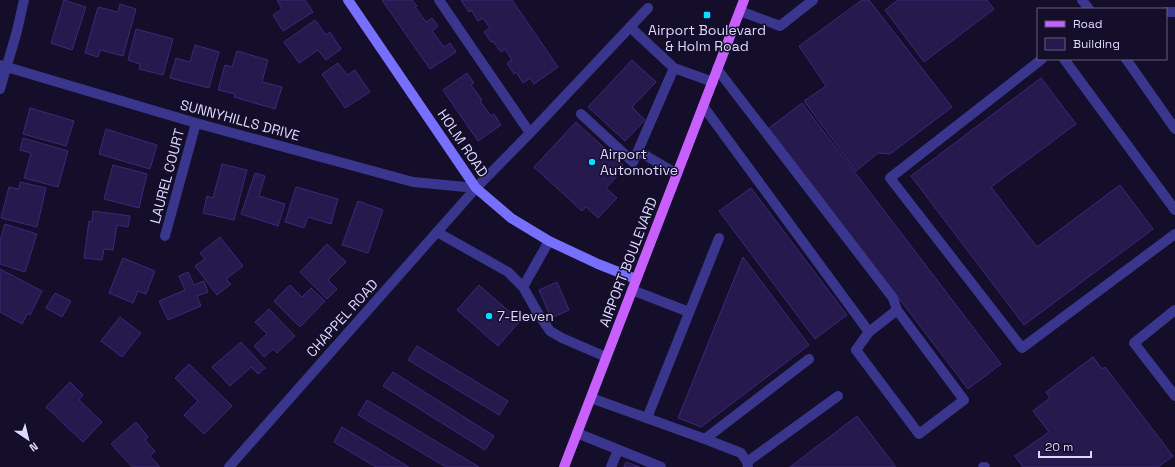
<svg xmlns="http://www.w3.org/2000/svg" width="1175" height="467" viewBox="0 0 1175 467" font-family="'Space Grotesk',sans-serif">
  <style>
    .building { fill: #25194d; stroke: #3b297b }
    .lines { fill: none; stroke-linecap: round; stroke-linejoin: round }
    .lane { stroke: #3b368d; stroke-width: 10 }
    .street { stroke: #3b368d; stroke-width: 10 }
    .secondary { stroke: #766fff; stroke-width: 10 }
    .primary { stroke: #c85fff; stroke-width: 10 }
    .poi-dot { fill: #04dfff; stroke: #140e2a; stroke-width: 1.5 }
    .labels { text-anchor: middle; stroke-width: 3; stroke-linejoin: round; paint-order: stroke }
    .poi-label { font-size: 14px; fill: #ddd8ff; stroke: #140e2a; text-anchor: start }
    .street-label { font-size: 14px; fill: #ddd8ff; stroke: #140e2a }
  </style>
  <rect width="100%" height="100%" fill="#140e2a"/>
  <path class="building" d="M64,0L86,7L72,50L51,43Z
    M277,0H305L313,12L283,31L273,15L282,9Z
    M382,0H412L417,6L415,7L426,22L432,18L438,26L432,31L444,47L450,43L456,52L430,69Z
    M461,0H512L558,67L534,84L530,78L523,83L516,72L514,74L507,63L512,60L505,49L501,52L493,41L491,42L484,32L490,28L483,18L478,21L471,10L469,12Z
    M862,0H869L952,107L890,154L878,153L856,171L804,101L826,86L799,46Z
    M898,0H987L994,9L924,62L885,10Z
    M120,4L136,9L123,56L100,50L98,57L85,53L98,7L118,12Z
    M315,20L326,35L330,32L341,49L326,60L318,50L299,63L284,42Z
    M136,29L173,39L163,75L139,69L140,64L128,60Z
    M195,45L219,52L209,88L170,78L176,58L190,62Z
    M237,51L268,60L262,82L282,87L275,109L234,97L235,94L218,90L225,65L232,67Z
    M632,60L656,82L632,107L645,120L625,141L588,107Z
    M338,63L347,75L355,70L370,92L345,108L322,74Z
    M467,73L474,83L471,85L482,100L480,101L491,116L494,114L501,125L478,141L443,90Z
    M1041,78L1076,124L991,187L1037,247L1120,185L1153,229L1024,325L911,176Z
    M802,103L1001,364L968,389L769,128Z
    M30,108L74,121L66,146L23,134Z
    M576,122L623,165L615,174L617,176L606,188L617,198L598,218L586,207L582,211L534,167Z
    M106,129L157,145L150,169L99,154Z
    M23,138L68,151L58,187L24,178L31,153L20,150Z
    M222,164L247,170L234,220L203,213L207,196L213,198Z
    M113,165L147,174L139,208L104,199Z
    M255,173L265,176L259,196L285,204L278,226L241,214Z
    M20,182L46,188L37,227L1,218L9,187L19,189Z
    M296,187L338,199L331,224L308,217L304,228L285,222Z
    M751,188L847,315L815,339L719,211Z
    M358,201L383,210L368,253L342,245Z
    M93,211L130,216L128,227L117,225L113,250L104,249L102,260L84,258L89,221L92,222Z
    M5,224L37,234L25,272L0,264V241Z
    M220,237L243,266L226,279L231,284L217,295L195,266L205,259L200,253Z
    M327,244L346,262L328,280L337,289L327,299L300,272Z
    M743,257L809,345L701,427L678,418Z
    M123,258L155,271L146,294L138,291L133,303L109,293Z
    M0,269L42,291L30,315L28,313L22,324L0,312Z
    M188,272L194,285L204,281L208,292L197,296L201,306L168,320L159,301L185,290L179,276Z
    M557,282L569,310L551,318L539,290Z
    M290,285L302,297L311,288L325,301L300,327L274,301Z
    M479,285L520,321L498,346L457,310Z
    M55,293L71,301L62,317L46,308Z
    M269,309L295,336L277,353L273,349L264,357L254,346L267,334L255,322Z
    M120,317L141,333L122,357L101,341Z
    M241,342L265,368L258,374L251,367L230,386L212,367Z
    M417,346L508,401L499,415L408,360Z
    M1093,357L1102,369L1105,367L1173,456L1158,467H1023L1015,456L1049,432L1033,411L1050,398L1046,392Z
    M189,364L232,406L204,434L184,415L198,401L175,378Z
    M393,372L494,436L485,450L383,386Z
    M70,382L83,395L79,400L102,422L83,442L46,407Z
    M367,400L479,467H446L358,415Z
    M857,416L896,467H790Z
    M136,422L148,437L145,440L155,451L150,456L160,467H132L111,444Z
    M342,427L409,467H376L334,442Z
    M626,462L640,467H624Z"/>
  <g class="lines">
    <path class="lane" d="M740,11L780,26L813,0
      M1166,12H1175
      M630,27L674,68L713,82
      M1042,59L890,178L1022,348L1175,234
      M1064,59L1175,210
      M703,106L869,332L856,350L919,434L964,400L897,310L893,298L717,69
      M581,114L633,162L674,68
      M638,151L677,174
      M437,232L508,272L523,287L539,315L550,331L562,338L606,357
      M523,287L549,241
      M632,290L689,312
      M1175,310L1134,343L1175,396
      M869,332L897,310
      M591,398L705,439L809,359
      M647,418L719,238
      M577,433L661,467
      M705,439L741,453L747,462L748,467
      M747,462L838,396
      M611,467L618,450
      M983,467H985"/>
    <path class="street" d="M439,0L530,133
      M1082,0L1089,9
      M1126,59L1175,129
      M0,65L196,123L413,182L476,188
      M0,89L17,31L24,0
      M165,236L196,123
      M229,467L476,188L530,133L648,8"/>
    <path class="secondary" d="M348,0L476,188L511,218L549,241L598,264L636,279"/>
    <path class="primary" d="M564,467L744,0"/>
  </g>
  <g class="poi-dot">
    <rect x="703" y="11" width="8" height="8" rx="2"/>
    <circle cx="592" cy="162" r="4"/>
    <circle cx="489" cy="316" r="4"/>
  </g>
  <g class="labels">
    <g class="poi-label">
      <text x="707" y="35" text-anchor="middle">Airport Boulevard<tspan x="707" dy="16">&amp; Holm Road</tspan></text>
      <text x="600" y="159">Airport<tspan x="600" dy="16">Automotive</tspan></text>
      <text x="497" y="321">7-Eleven</text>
    </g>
    <g class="street-label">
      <text transform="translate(240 120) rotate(15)" y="5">SUNNYHILLS DRIVE</text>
      <text transform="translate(463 143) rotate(56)" y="5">HOLM ROAD</text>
      <text transform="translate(167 176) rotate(-75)" y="5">LAUREL COURT</text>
      <text transform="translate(628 262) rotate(-69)" y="5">AIRPORT BOULEVARD</text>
      <text transform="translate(342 318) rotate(-48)" y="5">CHAPPEL ROAD</text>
    </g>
  </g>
  <rect x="1037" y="8" width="130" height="52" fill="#140e2a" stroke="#645f7f"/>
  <rect x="1045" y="21" width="20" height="6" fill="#c85fff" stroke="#645f7f"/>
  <text x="1073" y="28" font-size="12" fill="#ddd8ff">Road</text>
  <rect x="1045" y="38" width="20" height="12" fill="#25194d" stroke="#645f7f"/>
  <text x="1073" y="48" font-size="12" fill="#ddd8ff">Building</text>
  <g transform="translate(28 439) rotate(145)" stroke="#140e2a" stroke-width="3" paint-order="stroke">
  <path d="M0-3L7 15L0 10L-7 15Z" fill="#ddd8ff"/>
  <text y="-6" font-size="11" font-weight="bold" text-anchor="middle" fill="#ddd8ff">N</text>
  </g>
  <path d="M1039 451v6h52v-6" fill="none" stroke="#ddd8ff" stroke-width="2"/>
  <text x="1045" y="451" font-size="12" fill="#ddd8ff" stroke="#140e2a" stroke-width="3" paint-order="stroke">20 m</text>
</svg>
